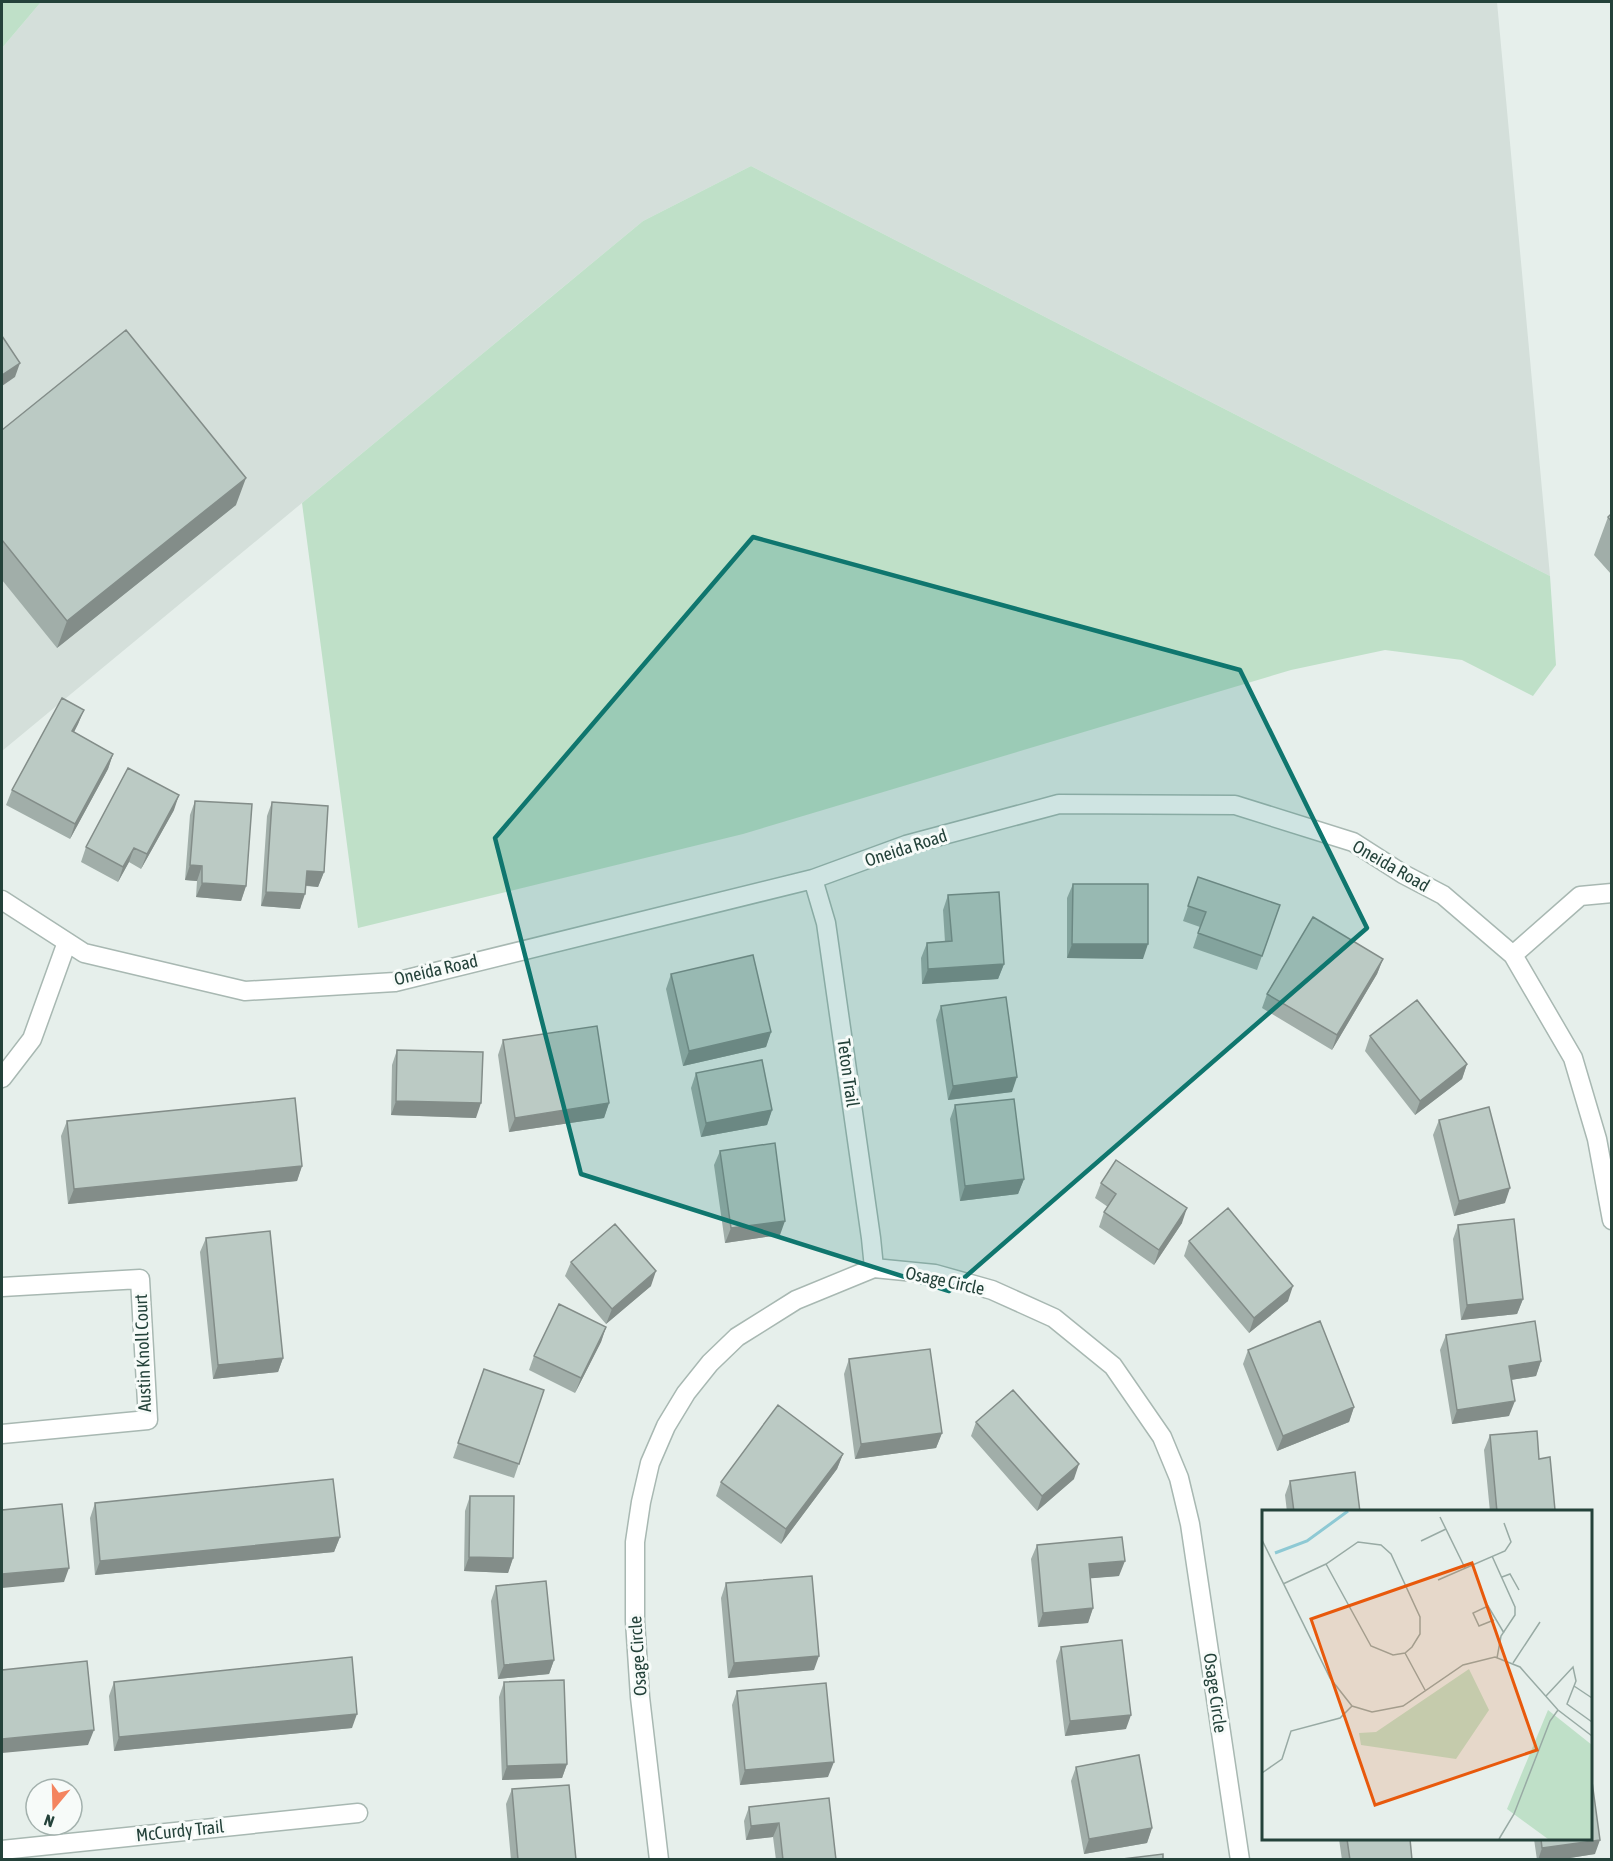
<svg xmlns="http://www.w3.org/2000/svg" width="1613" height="1861" viewBox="0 0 1613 1861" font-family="'Asap Condensed',sans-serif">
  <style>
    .built { fill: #d4dfda }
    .green { fill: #bfe0c8 }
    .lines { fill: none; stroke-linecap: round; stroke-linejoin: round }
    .minor-casing { stroke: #a8b8b2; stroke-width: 21 }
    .minor { stroke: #fff; stroke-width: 18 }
    .wall { fill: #a1aea9 }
    .shaded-wall { fill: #838d89 }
    .building { fill: #bbcac4; stroke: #838d89; stroke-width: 1.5 }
    .marked { fill: #0f766e; fill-opacity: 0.2; stroke: #0f766e; stroke-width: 4.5; stroke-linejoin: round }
    .labels { text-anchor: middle; stroke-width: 6; stroke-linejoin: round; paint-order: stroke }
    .street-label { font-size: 18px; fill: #24423a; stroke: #f7fbf9 }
    .inset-river { fill: none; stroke: #8ec9d4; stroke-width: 3 }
    .inset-road { fill: none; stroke: #98aaa4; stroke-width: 1.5 }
    .view { fill: #e8590c; fill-opacity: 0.15; stroke: #e8590c; stroke-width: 3 }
    .inset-edge { fill: none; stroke: #24423a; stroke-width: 3 }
  </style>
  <rect width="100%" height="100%" fill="#e6efeb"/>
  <path class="built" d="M41,2H1497L1550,576L751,166L643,221L2,751V48Z"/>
  <path class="green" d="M2,2H41L2,48Z
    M751,166L1550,576L1556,665L1533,696L1462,660L1385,650L1291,670L743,834L358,928L302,503L643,221Z"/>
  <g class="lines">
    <defs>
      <path id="minor" d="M813,879L826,923L871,1238L874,1268
        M2,900L84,953L245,991L395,982L813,879L906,845L1059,804L1235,805L1353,842L1403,874L1443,895L1513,955L1573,1058L1597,1139L1612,1220
        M1513,955L1580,896L1612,893
        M2,1078L32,1039L67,942
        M2,1287L140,1279L148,1420L2,1434
        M2,1850L358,1813
        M659,1860L640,1697L635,1621V1542L641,1502L650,1463L666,1426L686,1393L710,1363L737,1337L796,1300L874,1268L935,1274L992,1290L1054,1318L1113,1366L1162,1437L1179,1478L1190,1524L1240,1860"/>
    </defs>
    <use href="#minor" class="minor-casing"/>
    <use href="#minor" class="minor"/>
  </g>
  <path class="wall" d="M2,430L236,505L57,648L2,580Z
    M1611,514V574L1594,555L1608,517Z
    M84,710L78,724L74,732L113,754L108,769L70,839L6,805L12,790Z
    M195,801L246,886L241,901L196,897L197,881L185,880L190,815Z
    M272,802L324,872L318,887L306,886L300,909L261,906L267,816Z
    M174,810L141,869L129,862L118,882L81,862L86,847Z
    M1198,877L1280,905L1257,970L1193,948L1200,927L1183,921Z
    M1073,884L1143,959L1067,958V898Z
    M948,895L1004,964L998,979L922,984L921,958L927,943L945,942L943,910Z
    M1383,959L1377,974L1332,1050L1262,1008L1267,994Z
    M671,974L771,1032L766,1047L683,1066L666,989Z
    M941,1006L1012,1092L948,1100L936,1020Z
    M1370,1036L1467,1064L1462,1079L1415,1115L1365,1051Z
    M503,1040L609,1103L604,1118L509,1132L498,1055Z
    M397,1050L476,1118L391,1115L392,1065Z
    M696,1073L772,1110L767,1125L701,1137L691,1088Z
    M955,1105L1024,1179L1018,1194L960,1201L950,1119Z
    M1439,1120L1505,1203L1454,1216L1433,1135Z
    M67,1121L302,1166L297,1181L68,1204L61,1136Z
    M720,1151L780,1235L725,1243L714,1165Z
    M1101,1183L1182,1223L1154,1265L1099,1227L1104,1212L1108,1207L1095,1198Z
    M1458,1225L1523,1299L1517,1314L1461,1320L1453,1239Z
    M206,1238L283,1358L278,1372L213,1379L200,1252Z
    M1189,1241L1288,1301L1249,1333L1184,1256Z
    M571,1262L651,1286L606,1324L565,1276Z
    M606,1327L601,1342L575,1393L529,1370L534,1356Z
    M1446,1335L1541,1361L1536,1376L1511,1380L1509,1416L1452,1424L1440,1350Z
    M1248,1350L1354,1407L1349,1422L1277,1451L1243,1364Z
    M849,1359L942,1433L936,1448L855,1459L844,1374Z
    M484,1369L544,1390L514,1478L453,1458Z
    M976,1422L1074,1479L1037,1511L971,1436Z
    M1490,1435L1539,1459L1554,1512H1490L1484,1450Z
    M843,1454L837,1469L781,1544L716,1496L721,1482Z
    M1290,1481L1360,1512H1287L1285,1495Z
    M470,1496L513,1558L508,1573L464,1571L465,1511Z
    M95,1503L340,1537L334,1552L95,1575L90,1518Z
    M1037,1545L1119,1576L1090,1578L1093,1608L1088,1623L1038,1627L1031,1559Z
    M726,1583L814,1670L728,1678L721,1598Z
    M496,1586L554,1660L549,1674L498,1679L491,1601Z
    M1061,1647L1126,1729L1065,1736L1056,1661Z
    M114,1682L352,1728L114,1751L109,1696Z
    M504,1682L567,1764L562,1778L502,1780L499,1697Z
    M737,1691L828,1777L740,1785L732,1705Z
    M1076,1767L1152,1828L1147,1843L1084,1854L1071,1781Z
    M512,1789L576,1860H511L506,1804Z
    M829,1798L836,1860H776L773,1837L746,1840L744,1821L749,1807Z
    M1339,1839H1410L1412,1860H1342Z
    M1534,1839H1590L1595,1854L1557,1860H1537Z"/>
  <path class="shaded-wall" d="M20,363L15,377L2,386V375Z
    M246,478L236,505L57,648L67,621Z
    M84,710L78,724L67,746L72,731Z
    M113,754L108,769L70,839L75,824Z
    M179,795L174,810L141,869L147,854Z
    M134,848L129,862L118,882L123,867Z
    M190,865L202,866L197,881L185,880Z
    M307,871L324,872L318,887L302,885Z
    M202,883L246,886L241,901L196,897Z
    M266,892L305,894L300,909L261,906Z
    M1072,944H1148L1143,959L1067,958Z
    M1383,959L1377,974L1332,1050L1337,1035Z
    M1004,964L998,979L922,984L928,969Z
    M771,1032L766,1047L683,1066L689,1051Z
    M1467,1064L1462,1079L1415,1115L1420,1101Z
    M1017,1077L1012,1092L948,1100L953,1086Z
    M396,1101L481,1103L476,1118L391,1115Z
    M609,1103L604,1118L509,1132L515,1118Z
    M772,1110L767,1125L701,1137L706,1123Z
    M302,1166L297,1181L68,1204L74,1189Z
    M1024,1179L1018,1194L960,1201L965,1186Z
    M1510,1188L1505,1203L1454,1216L1459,1201Z
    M1187,1208L1182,1223L1154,1265L1159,1250Z
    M785,1221L780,1235L725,1243L731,1228Z
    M656,1271L651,1286L606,1324L612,1309Z
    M1293,1286L1288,1301L1249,1333L1254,1318Z
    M1523,1299L1517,1314L1461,1320L1467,1305Z
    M606,1327L601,1342L575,1393L581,1378Z
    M283,1358L278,1372L213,1379L218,1365Z
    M1541,1361L1536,1376L1504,1381L1509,1366Z
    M1515,1401L1509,1416L1452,1424L1457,1410Z
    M1354,1407L1349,1422L1277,1451L1283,1436Z
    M942,1433L936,1448L855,1459L861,1444Z
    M843,1454L837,1469L781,1544L786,1529Z
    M1079,1464L1074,1479L1037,1511L1042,1496Z
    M340,1537L334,1552L95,1575L100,1561Z
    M469,1557L513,1558L508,1573L464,1571Z
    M1125,1561L1119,1576L1083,1579L1089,1564Z
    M69,1568L64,1582L2,1588V1574Z
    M1093,1608L1088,1623L1038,1627L1043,1613Z
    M819,1656L814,1670L728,1678L734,1663Z
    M554,1660L549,1674L498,1679L504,1665Z
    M357,1714L352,1728L114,1751L119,1737Z
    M1131,1715L1126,1729L1065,1736L1070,1721Z
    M94,1730L88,1745L2,1753V1739Z
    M834,1762L828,1777L740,1785L745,1770Z
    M567,1764L562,1778L502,1780L507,1766Z
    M779,1823L773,1837L746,1840L751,1826Z
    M1152,1828L1147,1843L1084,1854L1089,1839Z
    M1600,1840L1595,1854L1557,1860H1538L1542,1848Z"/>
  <path class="building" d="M126,330L246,478L67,621L2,540V430Z
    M2,336L20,363L2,375Z
    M1611,514V521L1608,517Z
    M62,698L84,710L72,731L113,754L75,824L12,790Z
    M128,768L179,795L147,854L134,848L123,867L86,847Z
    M195,801L252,804L246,886L202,883V866L190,865Z
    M272,802L328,806L324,872L307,871L305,894L266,892Z
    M1198,877L1280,905L1262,956L1198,933L1206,912L1188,906Z
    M1073,884H1148V944H1072Z
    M999,892L1004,964L928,969L927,943L952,941L948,895Z
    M1313,917L1383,959L1337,1035L1267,994Z
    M753,955L771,1032L689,1051L671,974Z
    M1006,997L1017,1077L953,1086L941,1006Z
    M1417,1000L1467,1064L1420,1101L1370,1036Z
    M597,1026L609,1103L515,1118L503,1040Z
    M397,1050L483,1052L481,1103L396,1101Z
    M762,1060L772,1110L706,1123L696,1073Z
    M295,1098L302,1166L74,1189L67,1121Z
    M1014,1099L1024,1179L965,1186L955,1105Z
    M1489,1107L1510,1188L1459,1201L1439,1120Z
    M775,1143L785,1221L731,1228L720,1151Z
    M1116,1160L1187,1208L1159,1250L1104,1212L1116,1194L1101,1183Z
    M1228,1208L1293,1286L1254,1318L1189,1241Z
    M1514,1219L1523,1299L1467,1305L1458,1225Z
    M615,1224L656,1271L612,1309L571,1262Z
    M270,1231L283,1358L218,1365L206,1238Z
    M559,1304L606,1327L581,1378L534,1356Z
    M1320,1321L1354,1407L1283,1436L1248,1350Z
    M1535,1321L1541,1361L1509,1366L1515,1401L1457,1410L1446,1335Z
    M930,1349L942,1433L861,1444L849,1359Z
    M484,1369L544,1390L519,1464L458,1443Z
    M1013,1390L1079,1464L1042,1496L976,1422Z
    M778,1405L843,1454L786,1529L721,1482Z
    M1537,1431L1539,1459L1550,1457L1555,1510L1537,1512H1497L1490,1435Z
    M1355,1472L1360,1512H1294L1290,1481Z
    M333,1479L340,1537L100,1561L95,1503Z
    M470,1496H514L513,1558L469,1557Z
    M62,1504L69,1568L2,1574V1510Z
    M1122,1537L1125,1561L1089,1564L1093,1608L1043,1613L1037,1545Z
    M812,1576L819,1656L734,1663L726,1583Z
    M546,1581L554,1660L504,1665L496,1586Z
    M1122,1640L1131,1715L1070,1721L1061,1647Z
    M352,1657L357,1714L119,1737L114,1682Z
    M87,1661L94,1730L2,1739V1670Z
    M564,1680L567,1764L507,1766L504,1682Z
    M826,1683L834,1762L745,1770L737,1691Z
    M1139,1755L1152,1828L1089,1839L1076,1767Z
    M1590,1767L1600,1840L1542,1848L1541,1839H1590Z
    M569,1785L576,1860H518L512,1789Z
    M829,1798L836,1860H783L779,1823L751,1826L749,1807Z
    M1347,1839H1410L1412,1860H1350Z
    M1163,1854V1860H1114Z"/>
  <path class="marked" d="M753,537L1240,670L1367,928L949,1291L581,1174L495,838Z"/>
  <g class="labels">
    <g class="street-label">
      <text transform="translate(906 848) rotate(-18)" y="6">Oneida Road</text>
      <text transform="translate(1391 866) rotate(30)" y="6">Oneida Road</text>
      <text transform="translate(436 970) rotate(-13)" y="6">Oneida Road</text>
      <text transform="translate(848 1073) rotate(82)" y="6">Teton Trail</text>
      <text transform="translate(945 1281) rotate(12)" y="6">Osage Circle</text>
      <text transform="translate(143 1353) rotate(-92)" y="6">Austin Knoll Court</text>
      <text transform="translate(638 1656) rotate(-94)" y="6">Osage Circle</text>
      <text transform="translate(1215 1693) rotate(82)" y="6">Osage Circle</text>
      <text transform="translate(180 1831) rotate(-6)" y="6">McCurdy Trail</text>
    </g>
  </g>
  <g transform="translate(1262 1510)">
    <rect width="330" height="330" fill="#e6efeb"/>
    <path d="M207,159L227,200L194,249L99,235L97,223L114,222ZM286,200L330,235V329H286L245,299Z" fill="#bfe0c8"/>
    <path class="inset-river" d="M13,43L45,31L86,1"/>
    <path class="inset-road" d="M178,7L203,58M0,30L68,168L90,196L110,202L141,196L201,155L233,147L258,157L296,200L330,226M159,31L184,19M230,46L253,97V105L239,126L235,148M240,67L248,64L257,80M176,70L243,41L249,32L242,13M21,74L64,54L96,32L119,35L129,44L158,107V124L150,137L143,143L131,145L109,136L64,54M232,110L217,116L211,103L226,96L242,123M143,143L163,180M251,153L278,112M312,176L330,188M284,186L311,157L314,171L305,194L330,212M0,263L20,249L29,221L78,208L90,196M237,329L252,304L288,211L296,200"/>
    <path class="view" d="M210,53L275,240L113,295L49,109Z"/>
    <rect width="330" height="330" class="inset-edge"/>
  </g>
  <rect width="1613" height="1861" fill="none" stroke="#24423a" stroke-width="6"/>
  <g transform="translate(54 1807) rotate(199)"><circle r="28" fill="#f7fbf9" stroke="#a3b1ad" stroke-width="1.5"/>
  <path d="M0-4.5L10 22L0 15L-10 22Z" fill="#f4845f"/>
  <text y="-9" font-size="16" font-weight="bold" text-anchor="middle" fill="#24423a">N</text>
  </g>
</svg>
